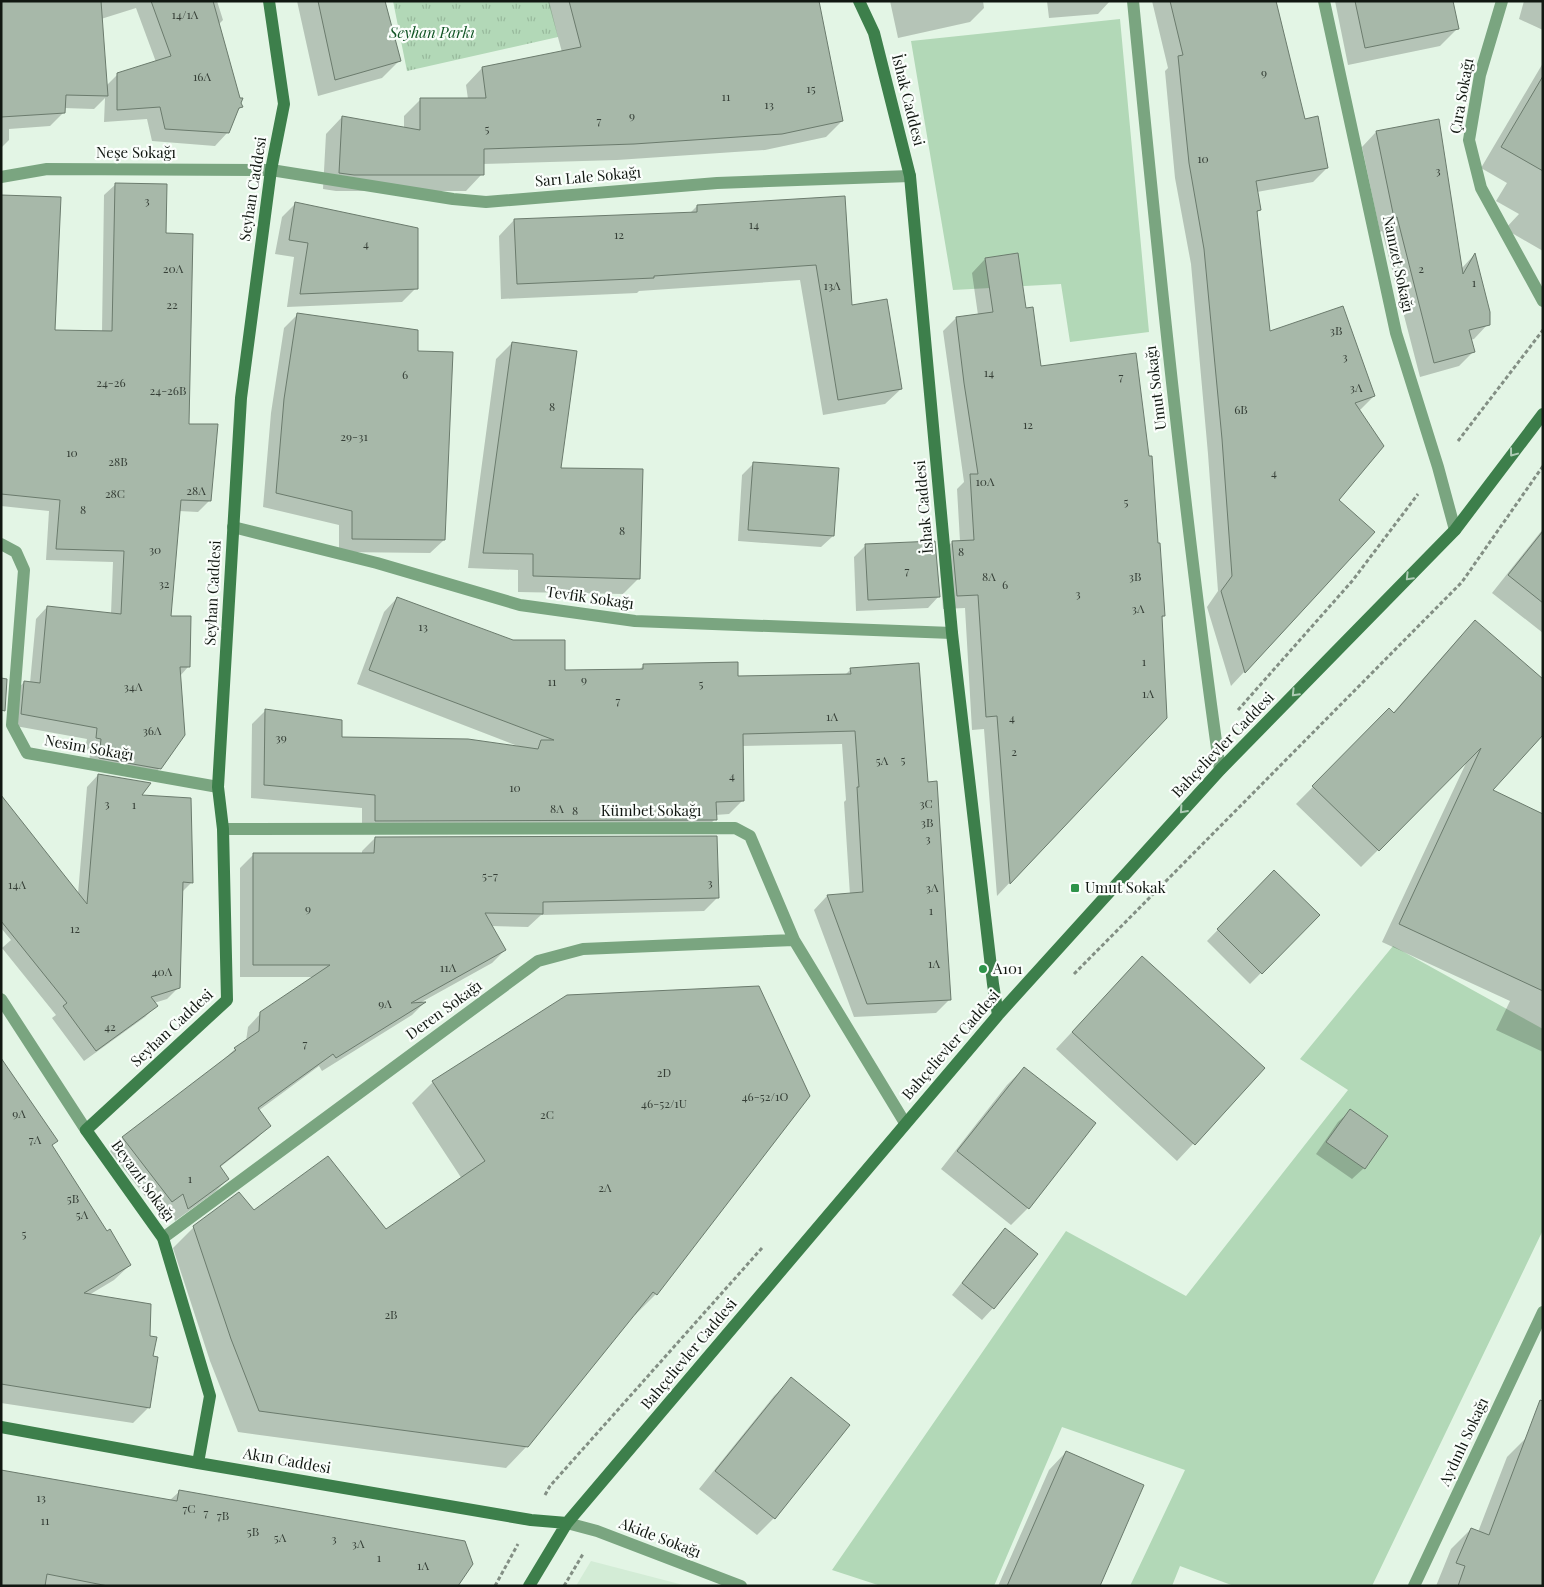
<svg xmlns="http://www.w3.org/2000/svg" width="1544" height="1587" viewBox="0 0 1544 1587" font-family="'Playfair Display',serif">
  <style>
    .built { fill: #d3ecd6 }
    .green { fill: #b2d8b7 }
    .park { fill: url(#park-tufts) }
    .shadow { fill: #0003; fill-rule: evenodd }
    .building { fill: #a7b8a9; stroke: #6b7b6d }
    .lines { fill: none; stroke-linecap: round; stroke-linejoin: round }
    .path { stroke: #838f84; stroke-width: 3; stroke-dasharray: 4 2.5; stroke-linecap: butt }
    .street { stroke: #7aa580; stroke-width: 12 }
    .secondary { stroke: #3d7f4b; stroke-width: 12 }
    .oneway { stroke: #aecbb5 }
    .poi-dot { fill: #2e944a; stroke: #fafefb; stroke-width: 2 }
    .labels { text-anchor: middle; stroke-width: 4.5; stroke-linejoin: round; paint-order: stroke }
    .number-label { font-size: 12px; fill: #363f37 }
    .park-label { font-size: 15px; font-style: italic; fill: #105424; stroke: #fafefb }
    .street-label { font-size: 15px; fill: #111711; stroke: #fafefb }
    .poi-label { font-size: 15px; fill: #111711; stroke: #fafefb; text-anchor: start }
  </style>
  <defs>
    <pattern id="park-tufts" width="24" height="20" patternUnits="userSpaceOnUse" patternTransform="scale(1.25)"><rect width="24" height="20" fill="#b2d8b7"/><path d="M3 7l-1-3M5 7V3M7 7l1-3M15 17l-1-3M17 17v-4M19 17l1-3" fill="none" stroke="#98b99c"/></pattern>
  </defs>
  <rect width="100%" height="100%" fill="#e3f5e5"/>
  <path class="built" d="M591,1561L687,1586H576Z"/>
  <path class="green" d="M1120,19L1149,332L1070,342L1061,284L953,290L911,41Z
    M1393,946L1543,1029V1230L1372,1586H1234L1180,1566L1172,1586H1130L1185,1470L1062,1427L994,1586H881L832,1570L1066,1231L1186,1296L1348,1090L1300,1059Z"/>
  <path class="park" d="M393,1H549L558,37L407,71Z"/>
  <path class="shadow" d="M1,1H217L223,20L218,25L241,107L236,112L228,132L215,146L152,141L147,119L104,122L105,98L94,109L64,108L63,113L50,126L9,129V140L1,148ZM136,8L156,62L118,74L106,86L101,19Z
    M297,1H384L400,60L382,78L318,96Z
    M548,1H795L842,121L826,137L765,150L617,160L482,164V174L466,191H336L323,189L326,134L342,117L404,128V116L421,99H468L466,85L482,68L562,52Z
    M890,1H983L984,8L970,22L898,38Z
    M1047,1H1110L1098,14L1049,18Z
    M1152,1H1275L1304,120L1327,168L1313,182L1257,192L1260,209L1256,214L1269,333L1374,396L1359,411L1337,500L1374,532L1231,686L1207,607L1218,591L1208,454L1191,264L1175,178L1165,71L1168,68Z
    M1335,1H1452L1457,29L1440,46L1348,65Z
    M1524,1H1543V30L1519,19Z
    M1543,63V251L1505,229L1519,214L1496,201L1507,183L1481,168Z
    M1438,120L1461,269L1474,255L1488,324L1474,339L1470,340L1473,352L1459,366L1420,377L1382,231L1380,232L1362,147L1376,132Z
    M116,184L165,234L187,426L209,501L198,512L179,511L170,617L188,667L180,676L160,768L149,779L89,769L90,750L85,749L87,739L10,725L13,694L24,682L30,683L36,619L47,607L111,614L113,562L46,560L49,511L1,506V197L54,331L102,332L104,195Z
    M844,197L851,306L901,389L885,404L823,415L800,280L639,291L637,293L501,299L499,236L514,220L690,213L697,206Z
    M296,203L416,288L402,302L287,307L294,257L275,254L282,217Z
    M985,259L1025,310L1040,368L1164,616L1161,619L1166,717L997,896L984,729L972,730L965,608L943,609L939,555L952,542L960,541L957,489L964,482L943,331L956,318L978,315L972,273Z
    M297,315L416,352L444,540L430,553L339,552V525L263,507L271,413L284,328Z
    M512,343L560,469L639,578L623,594L518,592V570L468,568L496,359Z
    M754,463L833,536L821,547L738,541L742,475Z
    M1543,529V633L1492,593Z
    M865,546L939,596L928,608L856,611L854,557Z
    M397,598L564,671L639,670L644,665L737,677L844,676L851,669L927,783L949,1000L936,1013L854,1017L814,910L827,896L850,895L844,802L846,800L842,744L742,746V801L729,814L715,815V819L702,833L362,834V808L251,798L252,724L266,710L341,738L523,748L357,684L384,612Z
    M1475,622L1491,791L1543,815V1052L1496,1030L1510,1001L1382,942L1467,761L1361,867L1296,804L1389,710L1393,713L1458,639Z
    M98,775L140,796L191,883L182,892L179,987L167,999L154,1003L156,1006L145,1017L84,1061L52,1018L56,1015L2,948L11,940L1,928V822L78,894L87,787Z
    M375,838L717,898L704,911L541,915L528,927L491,926L505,950L492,963L418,1004H423L412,1015L322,1071L319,1066L258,1111L269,1126L256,1139L219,1168L228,1179L215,1192L175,1221L170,1206L159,1214L110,1151L123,1138L221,1062L235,1049L246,1041L248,1027L261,1013L314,977H240V868L254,854H362V851Z
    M1274,872L1318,915L1250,984L1207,941Z
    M1142,957L1263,1069L1177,1161L1056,1049Z
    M1,1059L56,1141L51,1146L106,1233L130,1265L114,1280L89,1295L149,1337L152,1357L148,1408L133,1423L1,1403Z
    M1024,1068L1028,1208L1011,1225L941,1169L1007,1085Z
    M433,1082L808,1096L656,1294L635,1315L633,1314L527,1446L506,1468L238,1432L210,1361L173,1248L194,1227L253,1212L386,1231L462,1179L412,1103Z
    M1350,1111L1364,1168L1352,1179L1316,1154L1338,1122Z
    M1005,1230L993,1308L982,1320L952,1295L994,1241Z
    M792,1379L774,1518L757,1535L699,1489L774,1396Z
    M1527,1437L1539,1586H1436L1451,1549L1471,1529L1478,1532L1507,1457Z
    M1066,1452L1098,1586H998L1049,1470Z
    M180,1491L457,1586H1L169,1501Z"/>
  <path class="building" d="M1,1H101L108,96L66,95L65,113L1,117Z
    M151,1H213L240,98H243L241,103L243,107L239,108L229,133L165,129L160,107L117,110V73L171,56Z
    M318,1H385L401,61L335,80Z
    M569,1H819L843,121L782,134L634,144L484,149V175H354L339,173L342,116L420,130V98H486L482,67L581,47Z
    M1170,1H1276L1305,119L1318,116L1328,168L1256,181L1261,210L1257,211L1270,331L1343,306L1375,396L1355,403L1384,446L1339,500L1375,532L1245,673L1221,591L1232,576L1222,439L1204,249L1189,163L1178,56L1183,55Z
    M1355,1H1453L1459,29L1365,48Z
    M1543,76V171L1501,147Z
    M1439,119L1463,274L1475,253L1490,312V325L1469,330L1475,352L1434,363L1397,217L1394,218L1376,131Z
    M115,183L167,184L166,233L193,234L189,424H218L211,501L181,500L171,616H191L190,667H180L185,735L161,769L99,758L101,739L96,738L97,728L21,714L24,681L40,683L47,606L121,614L124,551L56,549L60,500L1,494V195L61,197L55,330L112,331Z
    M845,196L852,305L887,299L902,389L838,400L816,265L654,276V278L517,284L514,219L697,212V205Z
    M295,202L418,228V289L300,294L308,243L289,240Z
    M1018,253L1026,308L1033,307L1041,366L1136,353L1149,456H1152L1158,543H1160L1165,616H1162L1167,718L1010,884L997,716L986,717L978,595L957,596L952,541L974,540L970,474H978L964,383L956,317L993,312L985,258Z
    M297,313L418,330V351L453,352L445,540L352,539V511L276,493L284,399Z
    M512,342L577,351L561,468L643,469L640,579L533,576V554L483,553Z
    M753,462L839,468L834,536L748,530Z
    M1543,531V603L1508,575Z
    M935,541L940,597L868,600L865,544Z
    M397,597L513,640H565V670L643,669V664L738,662V676L851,674L850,668L919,663L928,782L937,781L951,1000L867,1004L827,895L863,892L857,787H859L855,731L743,734L744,801L716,802L717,820L375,821V795L264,785L265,709L342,720V737L468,739L538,749L541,740H554L369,670Z
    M1475,620L1543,679V735L1493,790L1543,814V991L1399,924L1481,748L1379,851L1312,786L1389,708L1394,713Z
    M1,678L7,679L5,711L1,710Z
    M98,774L151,783L142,795L191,798L193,883L183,882L180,988L151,997L158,1006L96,1051L63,1006L67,1003L1,921V795L87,904Z
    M717,836L719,898L543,902V914L485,913L506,950L411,1003L426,1002L336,1058L333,1054L258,1108L271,1126L220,1166L229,1179L188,1209L183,1194L172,1202L122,1137L236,1050L234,1048L259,1031L260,1012L330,965H253V853H374L375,837Z
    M1274,870L1320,915L1262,974L1217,929Z
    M1142,956L1265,1068L1195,1145L1072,1032Z
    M759,986L810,1096L657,1295L653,1292L528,1447L259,1411L231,1339L193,1226L239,1192L254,1210L328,1156L386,1229L485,1161L432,1081L567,995Z
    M1,1058L58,1141L52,1145L107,1231L110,1229L131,1265L84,1293L151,1304L150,1336L157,1337L153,1356L158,1357L150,1408L1,1384Z
    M1024,1067L1096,1123L1029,1209L957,1151Z
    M1350,1109L1388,1136L1365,1169L1326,1142Z
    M1005,1228L1038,1254L994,1309L962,1283Z
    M791,1377L850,1425L775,1519L715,1471Z
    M1540,1400L1543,1401V1586H1458L1465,1566L1456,1563L1471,1528L1489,1535Z
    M1066,1451L1144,1485L1100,1586H1007Z
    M1,1470L177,1501L179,1490L465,1541L473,1564L458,1586H108L47,1574L45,1586H1Z"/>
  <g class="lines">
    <path class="path" d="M1458,441L1543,330
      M1238,710L1353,580L1418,494
      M1074,974L1462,582L1543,466
      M545,1495L550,1486L762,1248
      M495,1586L518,1544
      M564,1586L583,1554"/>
    <path class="street" d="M1133,1C1158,258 1184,514 1220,770
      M1324,1L1396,333L1438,467L1455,530
      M1502,1L1480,75L1469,140L1481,188L1543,301
      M1,177L47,169L271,170L453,199L486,202L717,183L910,176
      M233,527L377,563L520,605L635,621L952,633
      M1,544L16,552L24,570L12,725L27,753L218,787
      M223,829L735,828L750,836L794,940L905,1123
      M1,999L86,1130
      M163,1238L538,961L583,949L794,940
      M567,1523L597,1531L741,1586
      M1414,1586L1543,1312"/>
    <path class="secondary" d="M859,1L874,33L910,176L952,633L993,984L998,1015
      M1,1427L198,1463L531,1520L567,1523
      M198,1463L210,1396L163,1238L86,1130L227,1000L223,829L218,787L241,398L271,170L284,104L269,1
      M529,1586L567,1523L998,1015L1220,770L1455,530L1543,414"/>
  </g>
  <defs><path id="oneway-chevron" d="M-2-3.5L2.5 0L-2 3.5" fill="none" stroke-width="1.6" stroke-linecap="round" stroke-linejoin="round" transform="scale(1.25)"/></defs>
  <g class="oneway">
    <use href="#oneway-chevron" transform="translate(1513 453) rotate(127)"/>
    <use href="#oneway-chevron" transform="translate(1409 577) rotate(134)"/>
    <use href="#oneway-chevron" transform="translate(1295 693) rotate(134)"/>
    <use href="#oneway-chevron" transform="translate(1183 810) rotate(132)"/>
  </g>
  <g class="poi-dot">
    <rect x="1070" y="883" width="10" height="10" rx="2.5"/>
    <circle cx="983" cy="969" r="5"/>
  </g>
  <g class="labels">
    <g class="number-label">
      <text x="185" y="19">14/1A</text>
      <text x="1264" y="77">9</text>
      <text x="202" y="81">16A</text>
      <text x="811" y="93">15</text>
      <text x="726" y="101">11</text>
      <text x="769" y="109">13</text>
      <text x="632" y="120">9</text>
      <text x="599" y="125">7</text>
      <text x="487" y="133">5</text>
      <text x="1203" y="163">10</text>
      <text x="1438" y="175">3</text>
      <text x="147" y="205">3</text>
      <text x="754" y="229">14</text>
      <text x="619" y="239">12</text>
      <text x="366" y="248">4</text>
      <text x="173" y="273">20A</text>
      <text x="1421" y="273">2</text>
      <text x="1474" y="287">1</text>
      <text x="832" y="290">13A</text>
      <text x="172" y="309">22</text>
      <text x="1336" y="335">3B</text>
      <text x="1345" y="361">3</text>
      <text x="989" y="377">14</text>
      <text x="405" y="379">6</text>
      <text x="1121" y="381">7</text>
      <text x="111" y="387">24-26</text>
      <text x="1356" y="392">3A</text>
      <text x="168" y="395">24-26B</text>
      <text x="552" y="411">8</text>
      <text x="1241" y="414">6B</text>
      <text x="1028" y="429">12</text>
      <text x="354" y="441">29-31</text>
      <text x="72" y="457">10</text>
      <text x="118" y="466">28B</text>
      <text x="1274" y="477">4</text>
      <text x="985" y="486">10A</text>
      <text x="196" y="495">28A</text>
      <text x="115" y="498">28C</text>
      <text x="1126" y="506">5</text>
      <text x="83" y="514">8</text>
      <text x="622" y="535">8</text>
      <text x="155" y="554">30</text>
      <text x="961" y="556">8</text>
      <text x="907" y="575">7</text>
      <text x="989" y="581">8A</text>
      <text x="1135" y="581">3B</text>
      <text x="164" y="588">32</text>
      <text x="1005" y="589">6</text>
      <text x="1078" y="598">3</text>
      <text x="1138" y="613">3A</text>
      <text x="423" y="631">13</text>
      <text x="1144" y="666">1</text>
      <text x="584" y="684">9</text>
      <text x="552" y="686">11</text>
      <text x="701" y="688">5</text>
      <text x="133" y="691">34A</text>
      <text x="1148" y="698">1A</text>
      <text x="618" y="705">7</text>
      <text x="832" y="721">1A</text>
      <text x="1012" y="722">4</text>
      <text x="152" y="735">36A</text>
      <text x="281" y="742">39</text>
      <text x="1014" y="756">2</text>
      <text x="903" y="764">5</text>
      <text x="882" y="765">5A</text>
      <text x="732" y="780">4</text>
      <text x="515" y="792">10</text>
      <text x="107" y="808">3</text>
      <text x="926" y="808">3C</text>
      <text x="134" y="809">1</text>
      <text x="557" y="813">8A</text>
      <text x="575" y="815">8</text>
      <text x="927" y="827">3B</text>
      <text x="928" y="843">3</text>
      <text x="490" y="880">5-7</text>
      <text x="710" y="887">3</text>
      <text x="17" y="889">14A</text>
      <text x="932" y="892">3A</text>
      <text x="308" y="913">9</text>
      <text x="931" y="915">1</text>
      <text x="75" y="933">12</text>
      <text x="934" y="968">1A</text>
      <text x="448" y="972">11A</text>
      <text x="162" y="976">40A</text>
      <text x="385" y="1008">9A</text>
      <text x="110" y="1031">42</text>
      <text x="305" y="1048">7</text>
      <text x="664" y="1077">2D</text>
      <text x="765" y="1101">46-52/1O</text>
      <text x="664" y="1108">46-52/1U</text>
      <text x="19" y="1118">9A</text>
      <text x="547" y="1119">2C</text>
      <text x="35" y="1144">7A</text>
      <text x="190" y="1183">1</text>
      <text x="605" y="1192">2A</text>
      <text x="73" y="1203">5B</text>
      <text x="82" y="1219">5A</text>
      <text x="24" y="1238">5</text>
      <text x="391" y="1319">2B</text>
      <text x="41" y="1502">13</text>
      <text x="189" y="1513">7C</text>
      <text x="206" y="1517">7</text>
      <text x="223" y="1520">7B</text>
      <text x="45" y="1525">11</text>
      <text x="253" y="1536">5B</text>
      <text x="280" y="1542">5A</text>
      <text x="334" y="1543">3</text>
      <text x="358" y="1548">3A</text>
      <text x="379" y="1562">1</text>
      <text x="423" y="1570">1A</text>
    </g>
    <g class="park-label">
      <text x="432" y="38">Seyhan Parkı</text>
    </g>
    <g class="street-label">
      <text transform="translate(1462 96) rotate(-80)" y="5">Çıra Sokağı</text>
      <text transform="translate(908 100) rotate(76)" y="5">İshak Caddesi</text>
      <text x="136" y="158">Neşe Sokağı</text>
      <text transform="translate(588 177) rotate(-5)" y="5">Sarı Lale Sokağı</text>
      <text transform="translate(253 189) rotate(-81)" y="5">Seyhan Caddesi</text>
      <text transform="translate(1398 264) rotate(78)" y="5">Namzet Sokağı</text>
      <text transform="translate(1156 388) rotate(-97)" y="5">Umut Sokağı</text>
      <text transform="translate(924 507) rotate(-95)" y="5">İshak Caddesi</text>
      <text transform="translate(213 593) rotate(-87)" y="5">Seyhan Caddesi</text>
      <text transform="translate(590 598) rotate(8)" y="5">Tevfik Sokağı</text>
      <text transform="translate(1223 745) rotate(-46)" y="5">Bahçelievler Caddesi</text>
      <text transform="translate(89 748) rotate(10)" y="5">Nesim Sokağı</text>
      <text x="651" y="816">Kümbet Sokağı</text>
      <text transform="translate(444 1010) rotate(-36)" y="5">Deren Sokağı</text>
      <text transform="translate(172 1028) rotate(-43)" y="5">Seyhan Caddesi</text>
      <text transform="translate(951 1045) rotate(-49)" y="5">Bahçelievler Caddesi</text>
      <text transform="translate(143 1181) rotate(54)" y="5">Beyazıt Sokağı</text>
      <text transform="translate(689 1354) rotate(-50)" y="5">Bahçelievler Caddesi</text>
      <text transform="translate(1464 1442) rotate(-65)" y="5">Aydınlı Sokağı</text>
      <text transform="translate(287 1461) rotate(10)" y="5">Akın Caddesi</text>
      <text transform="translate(660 1538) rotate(21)" y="5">Akide Sokağı</text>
    </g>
    <g class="poi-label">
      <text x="1085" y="893">Umut Sokak</text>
      <text x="993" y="974">A101</text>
    </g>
  </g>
  <rect width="1544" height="1587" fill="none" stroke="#111711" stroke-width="5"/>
</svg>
